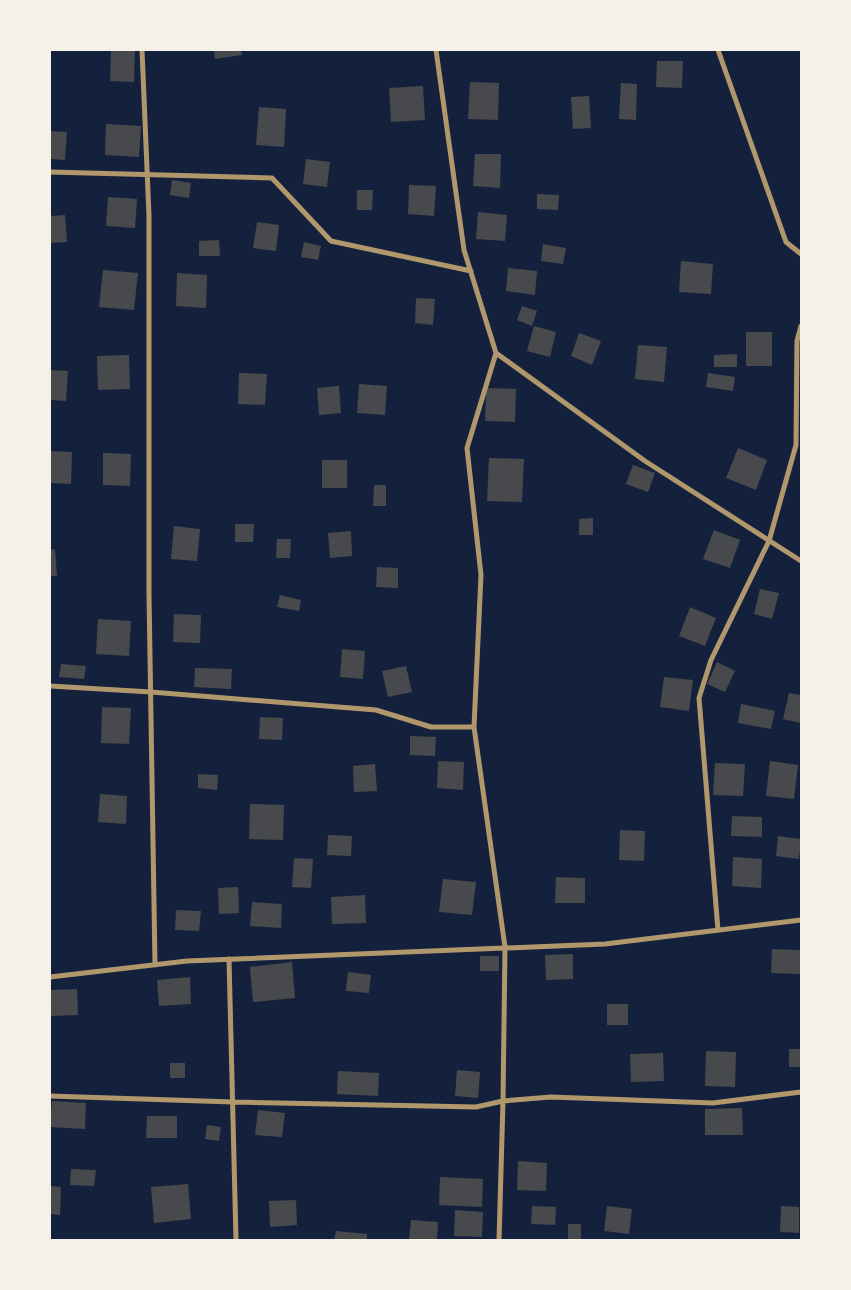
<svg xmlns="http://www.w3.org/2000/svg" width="851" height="1290" viewBox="0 0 851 1290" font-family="'Alegreya Sans',sans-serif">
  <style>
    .building { fill: #48494c }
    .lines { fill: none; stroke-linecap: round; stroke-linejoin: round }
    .minor { stroke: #b1986c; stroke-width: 5 }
  </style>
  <rect width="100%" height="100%" fill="#14213d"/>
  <path class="building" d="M111,50H135L134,82L110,81Z
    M214,50H241L242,55L215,59Z
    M657,61H683L682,88L656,87Z
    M470,82L499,83L498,120L468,119Z
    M621,83L637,84L636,120L619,119Z
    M423,86L425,120L391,122L389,88Z
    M589,96L591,128L573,129L571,97Z
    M259,107L286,109L284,147L256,145Z
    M106,124L141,126L139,157L105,155Z
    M50,131L67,132L65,160L50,159Z
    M475,154H501L500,188L473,186Z
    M306,159L330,162L327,187L303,184Z
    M172,180L191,183L189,198L170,195Z
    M409,185L436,186L434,216L408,214Z
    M357,190H373L372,210H357Z
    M537,194L559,195L558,210L537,209Z
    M108,197L137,199L135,228L106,226Z
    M478,212L507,215L505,241L476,239Z
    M65,215L67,242L50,243V216Z
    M257,222L279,225L276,251L253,248Z
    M219,240L220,256H199V241Z
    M304,242L321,246L318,260L301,257Z
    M543,244L566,248L563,264L541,261Z
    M681,261L713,264L711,294L679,292Z
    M508,268L537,271L535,295L506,291Z
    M103,270L138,273L134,310L99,307Z
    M177,273L207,275L206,308L176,306Z
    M416,298L435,299L433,325L415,323Z
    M522,306L537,311L532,326L517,320Z
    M534,326L556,332L550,357L527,351Z
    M746,332H772V366H746Z
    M579,333L601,341L592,365L571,356Z
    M638,345L667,347L664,382L635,379Z
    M737,354V367H714V355Z
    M129,355L130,389L98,390L97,356Z
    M51,370L68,371L66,401L50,400Z
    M239,373L267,374L265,405L238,404Z
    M708,373L735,377L733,391L706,387Z
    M359,384L387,386L385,415L357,413Z
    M339,386L341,413L319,415L317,388Z
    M486,388L516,389L515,422L485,421Z
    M738,448L767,460L756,490L726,478Z
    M50,451L72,452L71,484L50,483Z
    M103,453L131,454L130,486L103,485Z
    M489,458L524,459L522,502L487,501Z
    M322,460H347V488H322Z
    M633,465L655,473L648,492L626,484Z
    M374,485H386V506H373Z
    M593,518V535H579V519Z
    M235,524H254L253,542H235Z
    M174,526L200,529L197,561L171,559Z
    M714,530L740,540L730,568L703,559Z
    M351,531L352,556L330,558L328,533Z
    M277,539H291L290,558H276Z
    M55,549L57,576H50V550Z
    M377,567L398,568V588L376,587Z
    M760,589L779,593L772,619L754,614Z
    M280,595L301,600L299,611L277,607Z
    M690,607L716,618L705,646L679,636Z
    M174,614L201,615L200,643L173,642Z
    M98,619L131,621L129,656L96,654Z
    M342,649L365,651L363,679L340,677Z
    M717,662L735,671L725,692L707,684Z
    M61,664L86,666L84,679L59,677Z
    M406,666L412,692L388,697L382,671Z
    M195,668L232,669L231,689L194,687Z
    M664,677L693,680L689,711L660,707Z
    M789,693L801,695V723L783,719Z
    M741,704L775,711L771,729L738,723Z
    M102,707L131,708L129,744L101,743Z
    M260,717L283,718L282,740L259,739Z
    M410,736L436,737L435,756L410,755Z
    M438,761L464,762L463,790L437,788Z
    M770,761L798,765L794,799L766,796Z
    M715,763L745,764L743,796L713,795Z
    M375,764L377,791L354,792L353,766Z
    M198,774L218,775L217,790L198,788Z
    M100,794L127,796L126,824L98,822Z
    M250,804L284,805L283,840L249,839Z
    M732,816L762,817V837L731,836Z
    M620,830L645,831L644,861L619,860Z
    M328,835L352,836L351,856L327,855Z
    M778,836L801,839L799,859L776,856Z
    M733,857L762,859L761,888L732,886Z
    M294,858L313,859L311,888L292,887Z
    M556,877L585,878V903H555Z
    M443,879L476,882L472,915L439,912Z
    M238,887L239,913L219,914L218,888Z
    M365,895L366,923L332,924L331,897Z
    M252,902L282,904L281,928L250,926Z
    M176,910L201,911L199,931L175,930Z
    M772,949L801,950V974L771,973Z
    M573,954V979L546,980L545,955Z
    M480,956H499V971H480Z
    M292,962L295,998L253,1002L250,967Z
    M348,972L371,975L369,993L346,991Z
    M190,977L191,1004L159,1006L157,980Z
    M77,989L78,1015L50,1016V990Z
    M607,1004H628V1025H607Z
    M789,1049H801V1067H789Z
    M706,1051L736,1052L735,1087L705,1086Z
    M663,1053L664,1081L631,1082L630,1054Z
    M170,1063H185V1078H170Z
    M457,1070L480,1072L478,1098L455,1096Z
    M338,1071L379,1073L378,1096L337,1094Z
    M52,1101L86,1103L85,1129L50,1127Z
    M742,1108L743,1135H705V1109Z
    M258,1110L285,1113L282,1137L255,1135Z
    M147,1116H177V1138H146Z
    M207,1125L221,1127L219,1141L205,1139Z
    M518,1161L547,1163L546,1191L517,1190Z
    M71,1169L96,1170L94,1186L70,1185Z
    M440,1177L483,1179L482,1207L439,1205Z
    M188,1184L191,1219L154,1223L151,1187Z
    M50,1186L61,1187L60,1215L50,1214Z
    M296,1200L297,1225L270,1227L269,1201Z
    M532,1206L556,1207L555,1225L531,1224Z
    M607,1206L632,1209L629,1234L604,1231Z
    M781,1206L799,1207V1233L780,1232Z
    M455,1210L483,1212L482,1237L454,1236Z
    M411,1220L438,1222L437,1240H409Z
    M568,1224H581V1240H568Z
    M336,1231L367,1234V1240H334Z"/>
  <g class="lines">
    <path class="minor" d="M142,50L149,216V594L155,965
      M436,50L464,250L496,353L645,461L801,561
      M718,50L786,242L801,254
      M50,172L272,178L331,241L471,271
      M496,353L467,448L481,575L474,727L505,947L503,1101L499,1240
      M50,686L151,692L376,710L431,727H474
      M718,930L699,698L711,660L769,541L796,445L797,341L801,326
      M229,959L236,1240
      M50,977L187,961L605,944L801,920
      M50,1096L233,1102L476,1107L503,1101L551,1097L713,1103L801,1092"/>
  </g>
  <rect width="851" height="1290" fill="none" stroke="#f6f1e7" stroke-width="102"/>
</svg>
